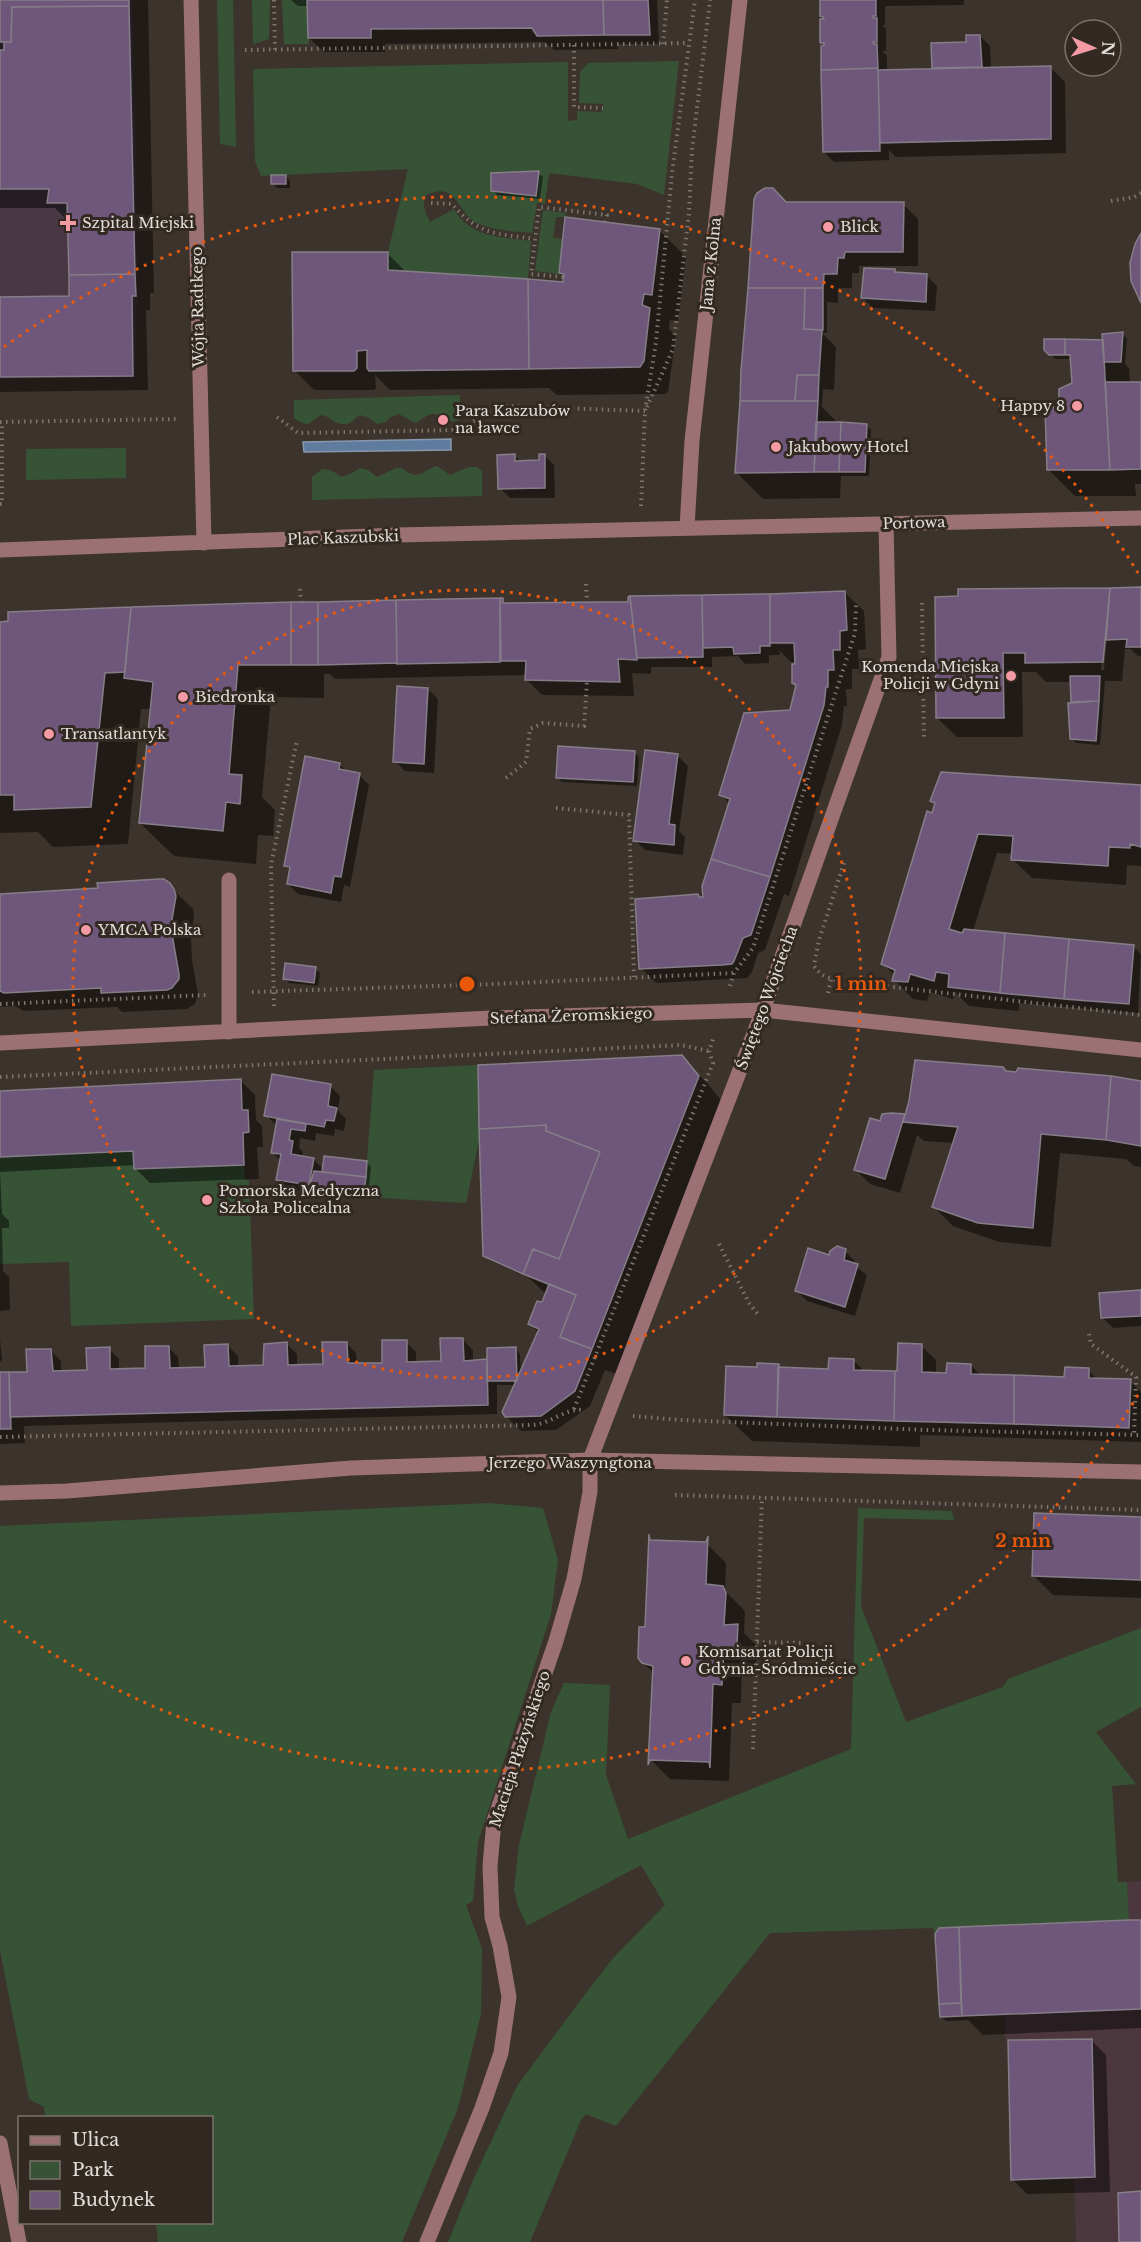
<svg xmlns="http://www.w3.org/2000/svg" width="1141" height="2242" viewBox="0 0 1141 2242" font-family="'Libre Baskerville',serif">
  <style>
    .industrial { fill: #4b373d }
    .medical { fill: #473844 }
    .green { fill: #375336 }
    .water { fill: #5f7b9d; stroke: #8798af; stroke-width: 1.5 }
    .shadow { fill: #0007; fill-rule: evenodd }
    .building { fill: #6e577a; stroke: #857e88; stroke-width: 1.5 }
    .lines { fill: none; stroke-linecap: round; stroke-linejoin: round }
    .path { stroke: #7d766f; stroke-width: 4; stroke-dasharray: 1.5 4.5; stroke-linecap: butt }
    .minor { stroke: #9c7176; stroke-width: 15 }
    .ring { fill: none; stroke: #e8590c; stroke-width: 3; stroke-dasharray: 3 6 }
    .poi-dot { fill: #f49aa4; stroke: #322a22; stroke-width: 2 }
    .labels { text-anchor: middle; stroke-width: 6; stroke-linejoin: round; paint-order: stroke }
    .poi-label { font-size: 15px; fill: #e3ddd8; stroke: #322a22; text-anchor: start }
    .street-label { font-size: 15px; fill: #e3ddd8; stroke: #322a22 }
    .centre { fill: #e8590c; stroke: #322a22; stroke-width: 3 }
    .ring-label { font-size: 18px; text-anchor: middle; font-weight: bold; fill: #e8590c; stroke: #322a22; stroke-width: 6; stroke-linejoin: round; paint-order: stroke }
  </style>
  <rect width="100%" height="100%" fill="#3c342c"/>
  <path class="industrial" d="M1141,1881V2242H1076L1074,2178L1011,2180L1008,2041L1005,2038V2015L940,2017L935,1934L939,1928L1129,1920L1127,1882Z"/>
  <path class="medical" d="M0,0H132L136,152L137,295L135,377L0,379Z"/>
  <path class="green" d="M217,0H233L236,147L220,144Z
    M252,0H270L269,39L253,44Z
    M282,0H307L309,44H284Z
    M679,61L664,195L637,184L549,173L545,204L537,203L532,233C515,231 494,231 477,223C457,214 458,180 426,195C421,204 426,213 430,222L454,209C470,238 502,237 531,241L528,279L388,270V252L408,169L261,176L255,161L253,69L568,62V121L577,120V111L601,112L604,104L579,103L580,72L588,63Z
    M543,210L566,213L565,217H556L553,238L563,239L558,274L535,271Z
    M460,395L461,418C448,427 446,414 433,414C426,414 422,421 415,423L399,414L389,418L386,422L377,424C352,404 359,426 343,424C335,424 330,416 321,415C308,423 310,429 294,418V400Z
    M126,448V478L26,480V449Z
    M437,466L450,475L469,467H477L482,471V496L312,500V477L322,469C345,470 332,486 360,468L368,470L377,477L396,468H402C419,482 421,471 437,466Z
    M478,1065L480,1135L466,1203L364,1197L374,1070Z
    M133,1151L134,1169L244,1165L245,1180H249L254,1319L71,1326L69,1262L0,1264V1157Z
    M489,1503L543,1508L558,1560L551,1614L478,1842L473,1901L466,1905L482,1949L481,2014L458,2108L402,2242H158L156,2223L212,2222V2118L45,2117L44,2107L29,2099L0,1950V1526Z
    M858,1508L952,1511L954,1520L864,1518L861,1606L906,1722L1003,1687L1008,1679L1141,1628V1707L1096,1732L1136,1784L1112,1786L1118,1882H1127L1129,1920L940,1928L935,1934L933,1928L770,1933L616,2126L586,2114L581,2120L530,2242H448L474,2178L517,2086L586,1993L614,1957L665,1905L641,1865L527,1926L518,1906L514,1889L519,1845L551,1712L564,1683L610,1685L606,1775L628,1839L851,1749Z"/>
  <path class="water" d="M451,439V450L304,452L303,442Z"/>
  <path class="shadow" d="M0,0H148L154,293H150V310H146L148,390L0,392V298H70L69,222L55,208H0Z
    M291,0H657L659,44H618V49L554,50L545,42L385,44V52H324L309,38L308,6H298Z
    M821,0H964V5L885,6V25H882L886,29V51H882L887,56V71L935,70L933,68L980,36L990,46L991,68L1050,67L1065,82L1066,153L896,157L889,150V160L834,162L824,152L826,47L822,43L826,20L822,16Z
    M538,173L543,177L540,199L497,195L493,190Z
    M286,176L290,181V188H277L273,183Z
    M786,203L903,204L918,219V266H859V273H852V288H838V303L827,302V333H822L836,347L834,390L823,389L822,407L839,424L866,425L871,430L869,476H841L840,498L763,499L737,473Z
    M659,230L686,257L678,321L670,320L669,329L676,336L668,392L664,394L557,395L549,388L390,390L375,375L376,388L374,390H314L295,371L387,253L407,273L564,283L565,277L560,273Z
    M894,271L897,274L927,276L937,286L935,311L873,308L863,298Z
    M1122,334L1127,338L1125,364L1129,368L1130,383H1141V484H1135L1136,496H1075L1049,470L1061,409L1074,383L1072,359H1055L1046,349L1104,341Z
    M544,455L554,465L555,498H510L500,488L515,456L521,462H541Z
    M1141,589V656H1138L1130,649H1125L1122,681H1105L1100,745L1076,743L1071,738L1072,682H1046L1036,672H1022L1023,737H957L937,718L960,591ZM1107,607H1110L1104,670H1101Z
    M844,592L864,611L866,649L858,650L859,669H852V689H846L847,706H844L842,725L789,896L784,894L765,950L758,953L752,972L747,978L656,983L641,968L698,896L701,898H704L730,804L721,795L792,711L797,689L796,662H791L779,650L780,655H769V663L745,664L738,656L712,657V667H651V674L632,673L634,696L542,695L527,680V675L335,679L330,674H324V698L271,697L262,797L275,810L273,836L258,835L256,864L174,856L140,823L152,709H141L128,844L53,847L38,832L0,833V623L291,604L500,599L507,605L632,603V598Z
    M428,689L438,699L434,773L405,771L395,761Z
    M634,752L639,757L637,786L562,782L557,777Z
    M678,756L688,766L679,831L685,837L683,855L645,850L635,840Z
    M339,764L348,772L359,775L369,785L350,887L344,885L341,902L298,894L288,884L291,870L286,866Z
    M1141,786V866L1127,865L1126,885L1032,878L1012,859L1013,854L997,853L973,931L1133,946L1141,954L1138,1013L1019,1003V1011L969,1006L955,992L953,999L930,992L927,1001L913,999L894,980L895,976L883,964L933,815L936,805L932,801Z
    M164,881L193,909L194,916L191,939L192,960L198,994L195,1004L187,1009L122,1012L117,1007L24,1011L15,1006L0,1007V896L99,890Z
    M315,969L320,973L318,986L289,983L285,978Z
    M681,1057L708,1084L724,1104L619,1375L605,1370L590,1406L556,1430L521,1431L506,1416L516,1385H497V1414L24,1426L25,1443L0,1444V1373L28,1374L51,1351L61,1361V1372L88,1371L109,1349L119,1359V1370H146L168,1347L178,1357L179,1369L206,1368L228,1346L238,1356V1368L265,1367L287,1344L297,1354V1366H324L346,1343L356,1353L357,1365L384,1364L406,1342L416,1352V1363H442L463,1340L473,1350V1362L488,1361L516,1349L520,1354L521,1375L539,1333L530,1324L543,1304L547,1295L529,1278L489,1260L484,1255Z
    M1007,1072L1141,1083V1167L1134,1166L1126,1159L1060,1153L1051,1247L999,1242L953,1226L934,1207L954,1143L924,1141L917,1135L900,1193L870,1184L855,1169L881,1123L904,1115L906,1117Z
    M240,1080L255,1095L256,1120L262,1126L263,1147H257L259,1179L150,1183L135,1168V1165L0,1172L2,1214L9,1221V1228H2L3,1271L9,1277L10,1310L0,1311V1092Z
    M330,1086L340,1096L338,1111L346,1119L344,1131L335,1129L334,1136L316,1133L315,1141L300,1138L299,1148L303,1152L302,1157L313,1159L324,1170L367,1163L371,1167L368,1195L319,1189L318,1194L288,1189L278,1179L281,1161L272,1152L276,1125L266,1115Z
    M845,1251L855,1261L854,1265L867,1275L855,1316L807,1301L797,1291L830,1257Z
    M1141,1292V1326L1113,1328L1103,1318Z
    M0,1339L2,1360L0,1362Z
    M921,1346L936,1360V1374L947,1375L971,1365L981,1376L1066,1379L1088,1370L1098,1380L1130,1381L1141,1392V1442L920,1435V1447L752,1441L725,1415L758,1369L778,1366L781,1369L830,1370L853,1360L865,1372L899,1373Z
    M1141,1518V1598L1053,1595L1034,1576Z
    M707,1544L726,1563L725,1591L743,1609L745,1613L744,1633L757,1646V1660L752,1667H742L741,1703H732L729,1781L670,1779L650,1759L654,1673L643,1663L647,1629Z
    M1141,1921V2028L983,2035L968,2020L946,2021L941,2017L940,1929Z
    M1091,2040L1106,2055L1110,2192L1027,2194L1012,2179Z"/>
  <path class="building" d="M0,0H129V6L12,7L11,42H0Z
    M307,0H603L604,35L537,36L532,28L371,29V38H308Z
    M603,0H648L650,35H604Z
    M820,0H876V16H873V18H877V42H873L874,44H877L878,68L821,70V46L824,45V43H820V19H824L823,17L820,16Z
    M129,6L135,274L69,275L67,203H47L49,189H0V50H4V42H11L12,7Z
    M966,35H980L982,67L932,68L931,43L966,42Z
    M1051,66V139L880,143L878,70Z
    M878,68L880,151L823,152L821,70Z
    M539,171L536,196L491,191V173Z
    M271,175H286V184H271Z
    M765,188H773L786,202H904L903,252H845L844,258H838L837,274H824L823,288H748L754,199L757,193Z
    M565,217L660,229L652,295L644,294L642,305L650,308L644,361L640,367L529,369L528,279L563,282L564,274L559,273Z
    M1141,233V303L1131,281L1130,263L1135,244Z
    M292,252H388V270L528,279L529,369L369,371L367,368V350L357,351V368L354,371H293Z
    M864,268L895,269V272L927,274L926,302L861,298Z
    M135,274L136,296H132L133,376L0,377V297L69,296V275Z
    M748,288H805L804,329L822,330L819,375H797L795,401H740L741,370Z
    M805,288H823V330L804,329Z
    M1123,332L1121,362H1104L1102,334Z
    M1044,339H1065V355H1049L1044,350Z
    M1065,339L1103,340L1110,470H1047L1045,408L1059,407V389L1072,383L1070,355H1065Z
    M797,375H819L818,401H795Z
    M1105,382H1141V469L1110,470Z
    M740,401H818L814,472L735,473Z
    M816,422H841L839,472H814Z
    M841,422L867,424L865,472H839Z
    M515,454V461L539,460V454H545V488L498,489L497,455Z
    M1141,587V647H1126L1127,639L1106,640L1110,588Z
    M1110,588L1103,662L1025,663V653H1003L1004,718H936L935,597L958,596V589Z
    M845,591L847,630L840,631V650H833L834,670H828V687H826L824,705L770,877L711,859L730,799L719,795L744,713L790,710L795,689L796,685L792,683V664H795L794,643H770V594Z
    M770,594V646H760V653L734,654L733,647L703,648L702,595Z
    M702,595L703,657L637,658L630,596Z
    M630,596L637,660L618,659L620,682L525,680L526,661H501L500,598H503V603L601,602H628V597Z
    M500,598V662L397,664L396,600Z
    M396,600L397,663L318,665V602Z
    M291,602V665H238L229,774L242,775L240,804L226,802L223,831L139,823L153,682L124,678L131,607Z
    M291,602H318V665H291Z
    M131,607L125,672L105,673L91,807L14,810V795H0V622L8,621V612Z
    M1070,676H1100L1099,701L1071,702Z
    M397,686L428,688L424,764L393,762Z
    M1099,701L1096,741L1070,739L1068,703Z
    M558,746L635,751L633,782L556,778Z
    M645,750L678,754L669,824L675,825L674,845L633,841Z
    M305,756L340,763L339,769L360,773L341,877L334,876L331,893L287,884L290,867L284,866Z
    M941,772L1141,785V847L1130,844V848L1109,847L1108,866L1011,860L1013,836L978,834L949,929L962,933L964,929L1005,933L1000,993L948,987L949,974L936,972L934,981L910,974L908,982L892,981L895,970L881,964L927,811L932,813L935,803L930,801Z
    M711,859L770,877L751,935L743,938L734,961L732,964L722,965L639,969L635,899L698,894L699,897H703L702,886Z
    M159,879H164L170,883L174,889L176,896L172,919L173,940L179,974V979L172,988L167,990L101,993V988L4,993L0,991V894L98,888L97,883Z
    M1005,933L1069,939L1064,999L1000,993Z
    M1069,939L1134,945L1129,1004L1064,999Z
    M285,963L316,967L314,983L283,979Z
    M682,1055L699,1076L592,1349L560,1337L576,1295L523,1274L533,1249L559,1259L600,1152L546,1131V1125L479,1129L478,1065Z
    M915,1060L1003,1067L1006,1071L1016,1072L1018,1068L1111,1076L1106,1140L1041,1134L1033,1228L978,1223L932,1207L958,1127L903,1122L909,1101Z
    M272,1074L331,1084L328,1106L337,1108L334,1121L326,1120L324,1127L264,1116Z
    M1111,1076L1141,1081V1146L1106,1140Z
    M241,1079L242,1110H248L249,1132L243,1133L244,1165L134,1169L133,1151L0,1157V1091Z
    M891,1113L905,1114L885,1179L854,1170L870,1118L880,1121L882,1114Z
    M277,1119L306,1124L305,1131L291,1129L289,1140L293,1141L291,1154L314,1158L309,1185L276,1180L281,1154L271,1153Z
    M546,1125V1131L600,1152L559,1259L533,1249L523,1274L483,1256L479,1129Z
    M324,1156L367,1161L366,1177L322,1172Z
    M314,1171L366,1177L364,1191L310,1185Z
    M837,1246L846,1249L844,1260L858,1264L845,1307L795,1291L808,1248L829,1255L830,1251Z
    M549,1284L576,1295L560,1337L592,1349L575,1391L541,1416L505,1417L502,1412L539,1329L528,1324L537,1301L542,1302Z
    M1141,1290V1316L1101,1318L1099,1293Z
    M440,1338H463L464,1361L487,1359L488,1405L10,1417L9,1372H27L26,1349H51L53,1371L87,1370L86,1348L110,1347V1369L145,1368V1346H169L170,1368L205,1367L204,1345L228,1344L229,1366L263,1365L264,1344L287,1342L288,1365L323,1364L322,1342H347L348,1363H382V1340H407V1362L441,1361Z
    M898,1343L922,1344V1372L946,1373L947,1363L971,1364V1374L1014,1375V1424L894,1421L895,1371H897Z
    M516,1347L517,1381H487V1348Z
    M829,1358L854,1359V1370L895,1371L894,1421L777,1417L778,1367L828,1369Z
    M757,1363L779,1364L777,1417L724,1415L726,1366L757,1367Z
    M1065,1367L1089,1368V1378L1131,1379L1129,1428L1014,1424V1375L1064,1377Z
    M0,1372H9L11,1429H0Z
    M1034,1513L1141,1517V1580L1032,1576Z
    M649,1534L650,1540L706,1542L708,1536L706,1584L723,1586L726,1593L724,1625L738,1624L737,1644L732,1648H724L722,1685L713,1684L710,1768L709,1762L650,1760L648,1765L653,1666L642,1663L638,1658L639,1627H645Z
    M1129,1920H1141V2009L962,2016L959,1927Z
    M959,1927L961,2003L939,2004L935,1934L939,1928Z
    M961,2003L962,2016L940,2017L939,2004Z
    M1092,2039L1095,2177L1011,2180L1008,2040Z
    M1141,2191V2242H1119L1118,2193Z"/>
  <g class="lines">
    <path class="path" d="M274,0L275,50
      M663,44L667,0
      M574,45V107L603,108
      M245,50L689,43
      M1111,201L1134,197L1141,193
      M431,203L452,204C480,236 495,233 535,239
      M563,277L531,274L539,207L607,215L605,222
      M647,407L673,349L689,213L692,150L710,0
      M277,417L298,433L457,430L504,406L645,411
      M0,422L177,419
      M0,504H2V422
      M641,506L645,411L656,342L672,173L695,0
      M586,584L587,602
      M300,589L301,602
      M922,603L924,741
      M506,778L526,762L530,729L543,723L584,726L587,681
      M556,808L629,815L634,977
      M844,863L819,940L814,966C823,981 841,980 857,983L1141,1015
      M730,986L734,973L753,948L855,633L856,605
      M252,992L495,984L734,973
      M828,993L831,979
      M0,1004L206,995
      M274,1006L271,865L297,740
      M0,1077L681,1045L709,1051
      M719,1244L749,1303L760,1317
      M1089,1334L1091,1344L1136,1377L1134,1435
      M574,1409L713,1063L709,1051L714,1036
      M633,1416L680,1420L929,1430L1141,1435
      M0,1437L532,1425C551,1424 565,1408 583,1410
      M675,1495L1141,1510
      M757,1642L805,1643
      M753,1749L762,1497"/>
    <path class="minor" d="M191,0L204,543
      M687,528L692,441L740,0
      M0,550L397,535L1141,518
      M229,880V1032
      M0,1043L491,1018L763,1010L1141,1050
      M0,1493L67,1491L351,1468L590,1460L1141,1472
      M0,2143L19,2242
      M427,2242L482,2108L501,2053L509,1997L500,1946L492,1917L490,1866L494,1821L556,1641L574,1579L590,1492V1460L763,1010L889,657L886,524"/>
  </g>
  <g class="ring">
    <circle cx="467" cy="984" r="394"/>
    <path d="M1138 1395A787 787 0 0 1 4 1621M4 347A787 787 0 0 1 1138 573"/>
  </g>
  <g class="poi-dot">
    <path d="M65 214h6v6h6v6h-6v6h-6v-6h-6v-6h6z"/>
    <circle cx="828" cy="227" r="6"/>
    <circle cx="1077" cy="406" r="6"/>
    <circle cx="443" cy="420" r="6"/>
    <circle cx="776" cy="447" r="6"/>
    <circle cx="1011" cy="676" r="6"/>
    <circle cx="183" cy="697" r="6"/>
    <circle cx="49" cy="734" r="6"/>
    <circle cx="86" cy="930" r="6"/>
    <circle cx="207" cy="1200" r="6"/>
    <circle cx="686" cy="1661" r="6"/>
  </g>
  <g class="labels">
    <g class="poi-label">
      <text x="82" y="228">Szpital Miejski</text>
      <text x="840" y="232">Blick</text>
      <text x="1065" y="411" text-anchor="end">Happy 8</text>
      <text x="455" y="416">Para Kaszubów<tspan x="455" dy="17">na ławce</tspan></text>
      <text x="788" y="452">Jakubowy Hotel</text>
      <text x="999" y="672" text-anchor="end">Komenda Miejska<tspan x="999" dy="17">Policji w Gdyni</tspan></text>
      <text x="195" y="702">Biedronka</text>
      <text x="61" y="739">Transatlantyk</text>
      <text x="98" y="935">YMCA Polska</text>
      <text x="219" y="1196">Pomorska Medyczna<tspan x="219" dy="17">Szkoła Policealna</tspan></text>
      <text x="698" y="1657">Komisariat Policji<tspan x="698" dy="17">Gdynia-Śródmieście</tspan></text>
    </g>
    <g class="street-label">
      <text transform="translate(711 264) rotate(-84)" y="5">Jana z Kolna</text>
      <text transform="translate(198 307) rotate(-91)" y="5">Wójta Radtkego</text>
      <text transform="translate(914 523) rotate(-2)" y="5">Portowa</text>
      <text transform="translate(343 538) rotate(-2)" y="5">Plac Kaszubski</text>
      <text transform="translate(767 998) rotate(-70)" y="5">Świętego Wojciecha</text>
      <text transform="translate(571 1016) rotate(-2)" y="5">Stefana Żeromskiego</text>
      <text x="570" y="1468">Jerzego Waszyngtona</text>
      <text transform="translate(520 1749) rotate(-72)" y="5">Macieja Płażyńskiego</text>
    </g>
  </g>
  <circle cx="467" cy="984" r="9" class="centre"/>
  <g class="ring-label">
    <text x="861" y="990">1 min</text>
    <text x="1023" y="1547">2 min</text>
  </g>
  <rect x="18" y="2116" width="195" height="108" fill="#322a22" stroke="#79726b" stroke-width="1.5"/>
  <rect x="30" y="2136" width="30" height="9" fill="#9c7176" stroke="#79726b" stroke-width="1.5"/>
  <text x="72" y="2146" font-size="18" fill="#e3ddd8">Ulica</text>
  <rect x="30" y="2161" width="30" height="18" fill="#375336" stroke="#79726b" stroke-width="1.5"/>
  <text x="72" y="2176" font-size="18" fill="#e3ddd8">Park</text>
  <rect x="30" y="2191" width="30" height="18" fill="#6e577a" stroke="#79726b" stroke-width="1.5"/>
  <text x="72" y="2206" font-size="18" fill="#e3ddd8">Budynek</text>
  <g transform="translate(1093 48) rotate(93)"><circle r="28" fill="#322a22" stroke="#79726b" stroke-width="1.5"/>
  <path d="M0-4.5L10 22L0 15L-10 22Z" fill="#f49aa4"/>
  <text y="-9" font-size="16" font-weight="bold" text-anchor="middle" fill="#e3ddd8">N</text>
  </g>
</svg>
